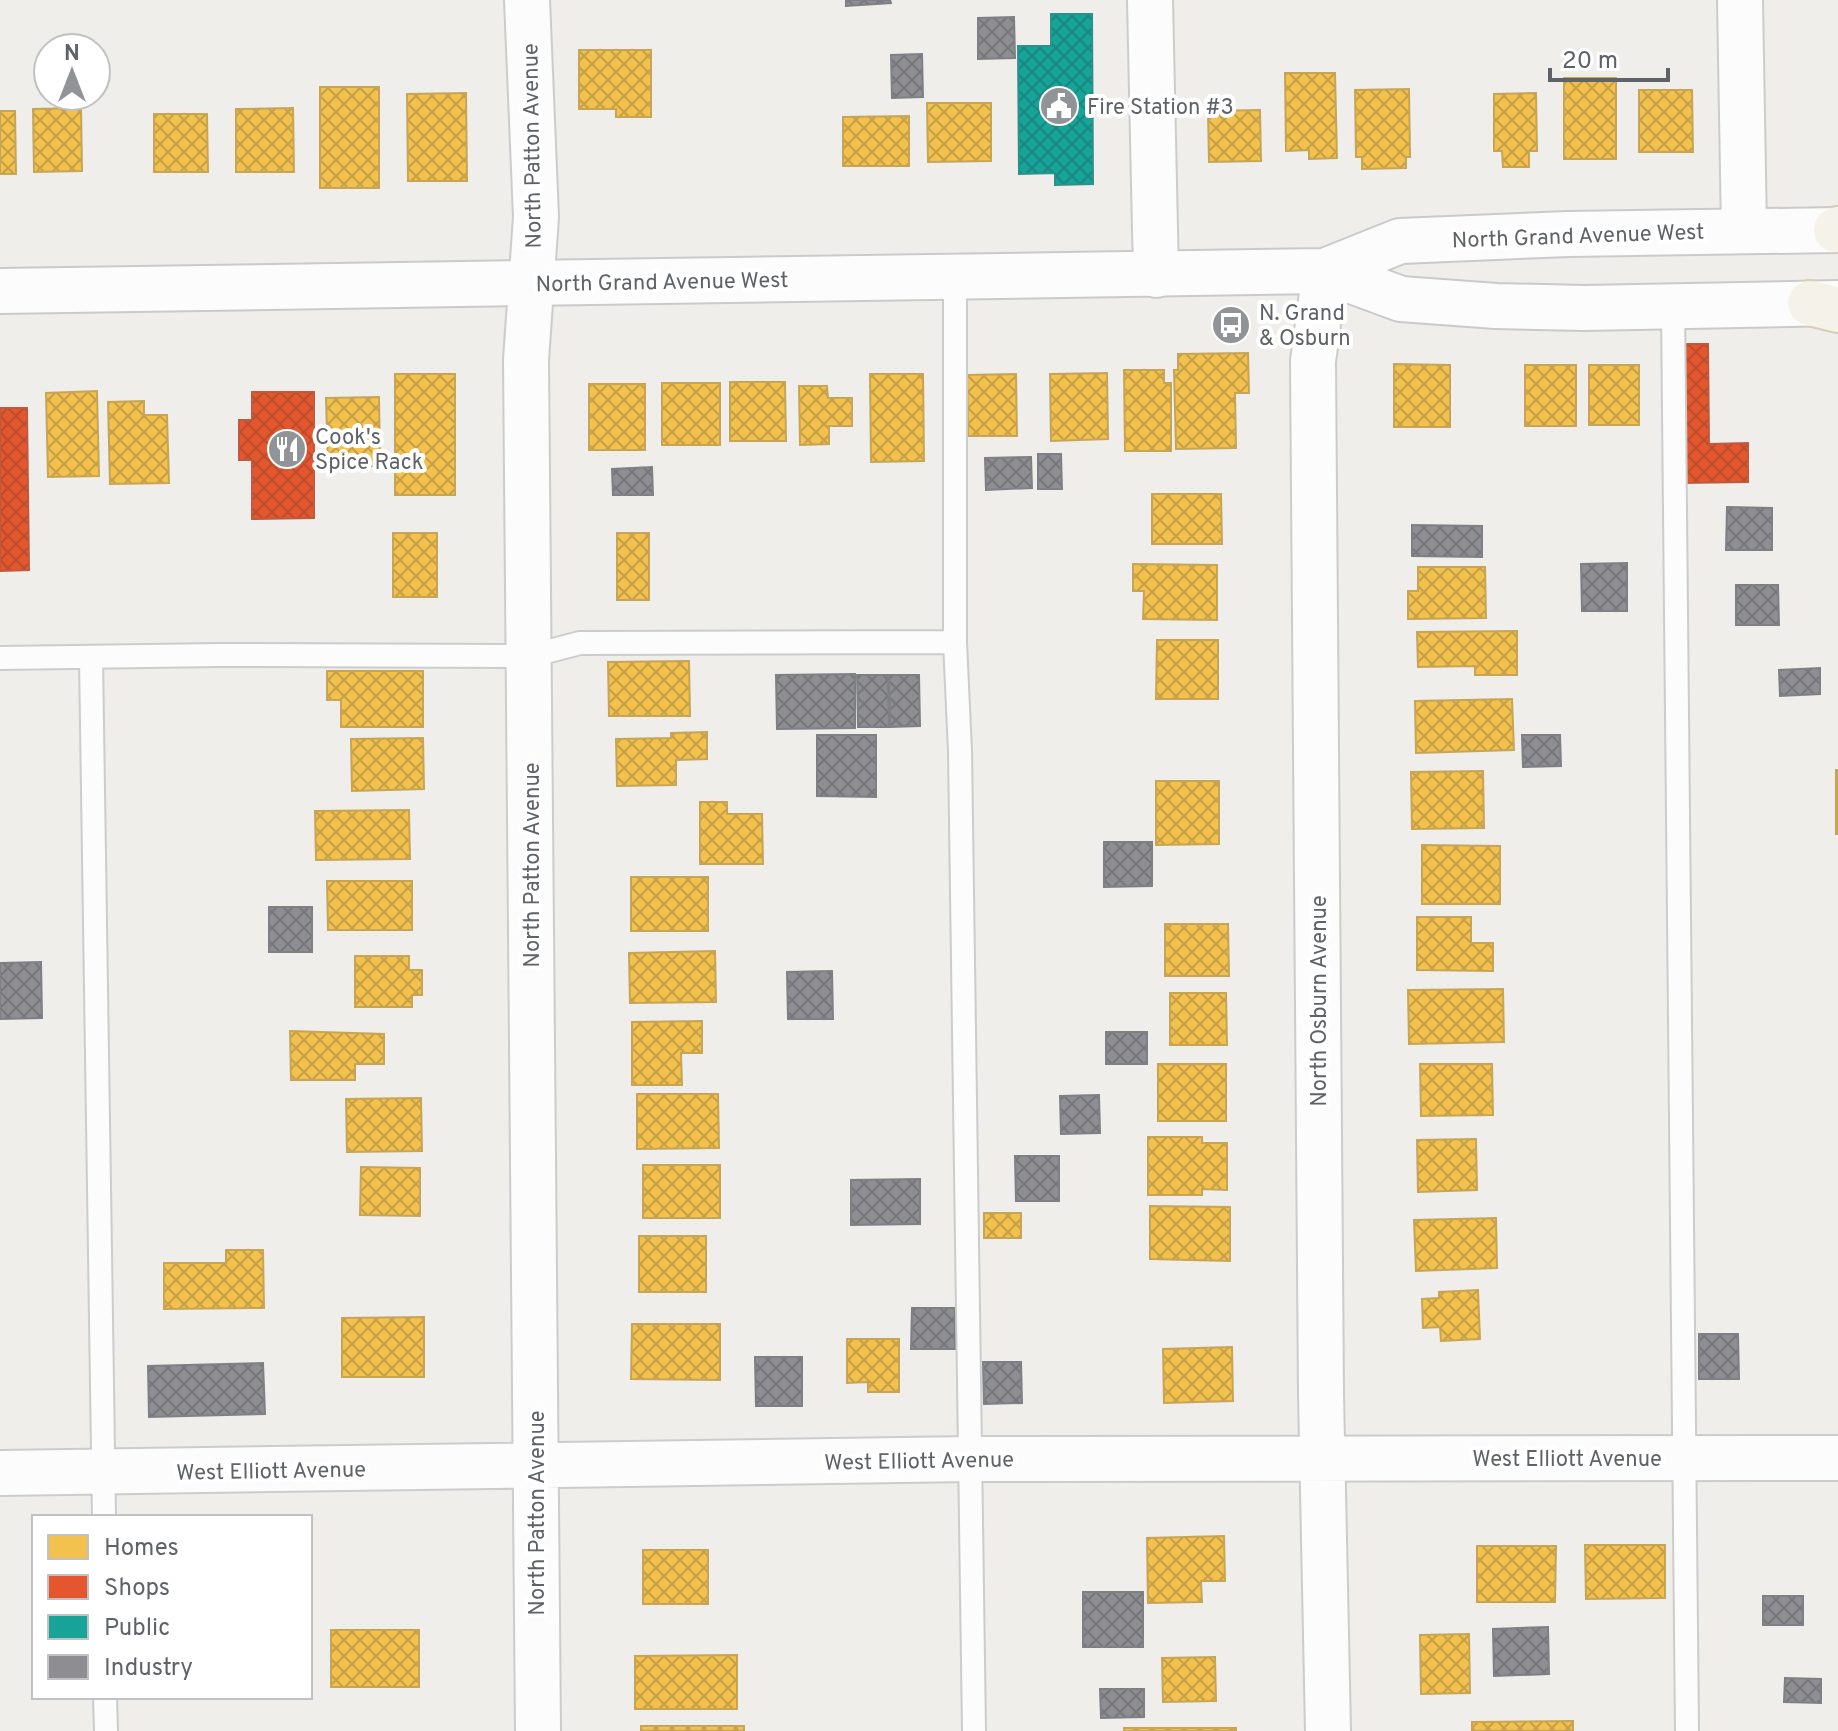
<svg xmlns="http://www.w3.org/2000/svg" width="1838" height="1731" viewBox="0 0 1838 1731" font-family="Overpass,sans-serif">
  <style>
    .homes { fill: url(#homes-cross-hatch); stroke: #c6a556; stroke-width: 2 }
    .shops { fill: url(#shops-cross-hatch); stroke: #bc5b3f; stroke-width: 2 }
    .public { fill: url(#public-cross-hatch); stroke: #2d908a; stroke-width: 2 }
    .industry { fill: url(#industry-cross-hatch); stroke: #7f8085; stroke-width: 2 }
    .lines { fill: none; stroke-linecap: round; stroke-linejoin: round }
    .lane-casing { stroke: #cbcccc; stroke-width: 26 }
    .street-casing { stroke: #cbcccc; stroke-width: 48 }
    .secondary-casing { stroke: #cacacb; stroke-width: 48 }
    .primary-casing { stroke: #d7ceb8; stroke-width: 48 }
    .lane { stroke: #fdfcfc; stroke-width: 22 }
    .street { stroke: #fdfcfc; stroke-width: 44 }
    .secondary { stroke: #fdfcfc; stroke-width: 44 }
    .primary { stroke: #f4f2e9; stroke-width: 44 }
    .labels { text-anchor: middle; stroke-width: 8; stroke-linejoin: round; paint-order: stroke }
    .poi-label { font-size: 22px; fill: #5f6368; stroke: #fff; text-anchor: start }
    .street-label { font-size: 22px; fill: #5f6368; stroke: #fff }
  </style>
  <defs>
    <pattern id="homes-cross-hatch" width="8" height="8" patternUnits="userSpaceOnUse" patternTransform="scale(2)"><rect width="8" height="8" fill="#f2c14e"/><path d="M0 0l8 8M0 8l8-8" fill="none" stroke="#c7a045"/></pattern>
    <pattern id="shops-cross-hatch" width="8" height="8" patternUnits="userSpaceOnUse" patternTransform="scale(2)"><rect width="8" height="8" fill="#e4572e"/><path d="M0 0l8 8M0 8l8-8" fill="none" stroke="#bc4c2b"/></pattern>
    <pattern id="public-cross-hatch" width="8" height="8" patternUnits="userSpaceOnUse" patternTransform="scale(2)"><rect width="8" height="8" fill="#17a398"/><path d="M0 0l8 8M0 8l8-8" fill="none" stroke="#188880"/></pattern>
    <pattern id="industry-cross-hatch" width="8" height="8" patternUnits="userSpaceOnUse" patternTransform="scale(2)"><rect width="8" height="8" fill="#8d8d92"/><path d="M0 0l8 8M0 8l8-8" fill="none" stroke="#76777b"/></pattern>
  </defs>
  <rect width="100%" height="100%" fill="#efeeea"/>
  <path class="homes" d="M579,50H651V117H616V109H579Z
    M1285,73H1335L1337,158L1309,159V150L1286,151Z
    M1564,78H1616V159H1564Z
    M320,87H379V188H320Z
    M1409,89L1410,157H1406V168L1362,169V157H1356L1355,90Z
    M1639,90H1692L1693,152H1639Z
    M466,93L467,181H408L407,94Z
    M1536,93L1537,151H1529V167H1503L1502,151H1494V94Z
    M927,103H991V161L928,162Z
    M81,108L82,171L34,172L33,109Z
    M293,108L294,172H236V109Z
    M1260,110L1261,161L1209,162L1208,111Z
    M0,111H15L16,174H0Z
    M154,114H207L208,172H154Z
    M909,116V166H843V117Z
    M1248,353L1249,393H1235L1236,448L1176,449L1174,370H1178V354Z
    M1394,364L1450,365V427H1394Z
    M1525,365H1576V426H1525Z
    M1589,365H1639V425H1589Z
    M1124,370H1164V383H1171V451H1125Z
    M1107,373L1108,439L1051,441L1050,374Z
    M395,374H455V495H395Z
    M870,374H923L924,461L871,462Z
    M1016,374L1017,436H968L967,375Z
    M730,382H785L786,441H730Z
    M662,383H720V445H662Z
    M589,384H645V450H589Z
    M799,386H827L828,398H852V426H829V444L800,445Z
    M97,391L99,476L48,477L46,393Z
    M379,397L380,466L328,467L326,398Z
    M144,401V415H167L169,483L110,484L108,402Z
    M1152,494H1221L1222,544H1152Z
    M393,533H437V597H393Z
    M617,533H649V600H617Z
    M1133,564L1217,565V620L1143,619L1144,591H1133Z
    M1418,567H1485L1486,618L1408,619V591H1418Z
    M1517,631V675H1475V666L1418,667L1417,632Z
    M1157,640H1218V699H1156Z
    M689,661L690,716H609L608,662Z
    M327,671H423V727H341V700H327Z
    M1512,699L1514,750L1416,753L1415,701Z
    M707,732V759L676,760V785L617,786L616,739L671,738V733Z
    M423,738L424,789L352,791L351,739Z
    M1836,770H1838V834H1836Z
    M1483,771L1484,828L1412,829L1411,772Z
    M1156,781H1219V844L1156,845Z
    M700,802H727V814H762L763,864H700Z
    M409,810L410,859L316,860L315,811Z
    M1422,845L1500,846V904H1422Z
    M631,877H708V931H631Z
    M327,881H412V930H328Z
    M1417,917H1471V943H1493V971L1417,970Z
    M1165,924H1228L1229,976H1165Z
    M715,951L716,1002L630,1003L629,953Z
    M355,956H409V970H422V995H412V1007H355Z
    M1503,989L1504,1042L1409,1044L1408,990Z
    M1170,993H1226L1227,1045H1170Z
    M702,1021V1053H681L682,1085H632V1022Z
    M290,1031L384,1034V1064H355V1080H291Z
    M1158,1064H1226V1121H1158Z
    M1420,1064H1492L1493,1115L1421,1116Z
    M637,1094H718L719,1148L637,1149Z
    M421,1098L422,1151L347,1152L346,1099Z
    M1148,1137H1202V1143H1227V1190L1202,1189V1195H1148Z
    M1476,1139L1477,1190L1418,1192L1417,1140Z
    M643,1165H720V1218H643Z
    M361,1167L420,1168V1216L360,1215Z
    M1150,1206L1230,1207V1261L1150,1259Z
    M984,1213H1021V1238H984Z
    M1496,1218L1497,1268L1416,1271L1414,1220Z
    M639,1236H706V1292H639Z
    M226,1250H263L264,1308L164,1309V1263H226Z
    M1478,1290L1480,1339L1441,1341L1440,1327L1423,1328L1422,1299L1439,1298V1292Z
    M424,1317V1377H342V1318Z
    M632,1324H720V1380L631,1379Z
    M847,1339H899V1392H868V1382L847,1383Z
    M1232,1347L1233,1401L1164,1403L1163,1349Z
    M1224,1536L1225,1581H1201L1202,1602L1148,1603L1147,1538Z
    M1585,1545H1665V1598L1586,1599Z
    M1477,1546H1556L1555,1602H1477Z
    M643,1550H708V1604H643Z
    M331,1630H419V1687H331Z
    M1469,1634L1470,1693L1421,1694L1420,1635Z
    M737,1655V1709H635V1656Z
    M1215,1657L1216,1701L1163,1702L1162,1658Z
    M1573,1721V1731H1472V1722Z
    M641,1726H744V1731H641Z
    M1124,1728H1236V1731H1124Z"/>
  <path class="shops" d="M1679,344H1708L1709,444L1748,443V482L1681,483Z
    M252,392H314V518L252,519V460H239V420H252Z
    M0,408H27L29,570L0,571Z"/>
  <path class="public" d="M1051,14H1092L1093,184L1055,185V173L1019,174L1018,46H1051Z"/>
  <path class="industry" d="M846,0H890L891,3L846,6Z
    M1014,17L1015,58L978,59V18Z
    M922,54L923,97L892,98L891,55Z
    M1038,454H1061L1062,489H1038Z
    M1031,457L1032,488L986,490L985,458Z
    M652,467L653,495H613L612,469Z
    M1727,507L1772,508V550H1726Z
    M1412,525L1482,526V557L1412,556Z
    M1627,563V611H1582L1581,564Z
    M1736,585H1778L1779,625H1736Z
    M1820,668V694L1780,696L1779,670Z
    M855,674V728L777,729L776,675Z
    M857,675H888L889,727H858Z
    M889,675H919L920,726L890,727Z
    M817,735H876V797L817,796Z
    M1522,735H1560L1561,766L1523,767Z
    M1104,842H1152V886L1104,887Z
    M269,907H312V952H269Z
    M41,962L42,1018L0,1019V963Z
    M832,971L833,1019H788L787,972Z
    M1106,1032H1147V1064H1106Z
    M1099,1095L1100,1133L1061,1134L1060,1096Z
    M1015,1156H1059V1201H1016Z
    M920,1179V1224L851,1225V1180Z
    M912,1308H955V1349H911Z
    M1699,1334H1738L1739,1379H1699Z
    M755,1357H802V1406H756Z
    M983,1362H1021L1022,1403L984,1404Z
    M263,1363L265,1414L149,1417L148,1366Z
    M1083,1592H1143V1647H1083Z
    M1763,1596H1803V1625H1763Z
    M1548,1627L1549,1674L1494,1676L1493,1629Z
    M1785,1678L1821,1679V1703L1784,1702Z
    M1100,1689H1144V1717L1101,1718Z"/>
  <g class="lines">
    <defs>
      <path id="lane" d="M1673,307L1687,1731
        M955,642L960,751L974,1731
        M0,658L220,655L530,656L580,643L955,642V278
        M91,658L104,1517
        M105,1697L106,1731"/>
      <path id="street" d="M527,0L536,217L526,360L538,1731
        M1150,0L1156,275
        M1740,0L1744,230
        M1325,271L1313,361L1321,1394L1328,1731
        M0,1473L972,1459L1838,1458"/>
      <path id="secondary" d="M1325,271L1400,241L1568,234L1838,230
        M0,291L1325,271L1401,299L1496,306L1585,308L1838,303"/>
      <path id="primary" d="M1836,230L1838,229
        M1810,303L1838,310"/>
    </defs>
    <use href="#lane" class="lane-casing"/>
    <use href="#street" class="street-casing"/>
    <use href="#secondary" class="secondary-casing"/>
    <use href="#primary" class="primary-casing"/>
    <use href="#lane" class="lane"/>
    <use href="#street" class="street"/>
    <use href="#secondary" class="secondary"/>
    <use href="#primary" class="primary"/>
  </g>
  <defs>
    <symbol id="civic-disc" viewBox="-11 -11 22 22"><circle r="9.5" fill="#919496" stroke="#fff"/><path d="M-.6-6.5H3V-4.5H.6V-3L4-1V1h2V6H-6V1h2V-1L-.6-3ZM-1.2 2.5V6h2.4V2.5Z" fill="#fff"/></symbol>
    <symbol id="bus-disc" viewBox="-11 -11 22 22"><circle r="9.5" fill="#919496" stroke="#fff"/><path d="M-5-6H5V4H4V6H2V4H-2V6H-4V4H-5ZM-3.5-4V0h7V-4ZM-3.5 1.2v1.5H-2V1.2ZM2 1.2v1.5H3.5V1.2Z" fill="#fff"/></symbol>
    <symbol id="restaurant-disc" viewBox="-11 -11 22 22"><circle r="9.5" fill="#919496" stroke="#fff"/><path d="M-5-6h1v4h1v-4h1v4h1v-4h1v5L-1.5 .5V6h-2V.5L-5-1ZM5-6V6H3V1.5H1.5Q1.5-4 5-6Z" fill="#fff"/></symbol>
  </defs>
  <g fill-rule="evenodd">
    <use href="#civic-disc" x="1037" y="84" width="44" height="44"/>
    <use href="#bus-disc" x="1209" y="303" width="44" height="44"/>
    <use href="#restaurant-disc" x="265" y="427" width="44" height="44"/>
  </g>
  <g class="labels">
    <g class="poi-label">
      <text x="1087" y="114">Fire Station #3</text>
      <text x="1259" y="320">N. Grand<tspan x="1259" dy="25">&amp; Osburn</tspan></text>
      <text x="315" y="444">Cook's<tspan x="315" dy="25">Spice Rack</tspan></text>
    </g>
    <g class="street-label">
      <text transform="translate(531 146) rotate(-91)" y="8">North Patton Avenue</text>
      <text transform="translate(1578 235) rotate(-2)" y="8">North Grand Avenue West</text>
      <text transform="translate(662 281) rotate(-1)" y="8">North Grand Avenue West</text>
      <text transform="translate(531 865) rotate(-90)" y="8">North Patton Avenue</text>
      <text transform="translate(1318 1001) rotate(-90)" y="8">North Osburn Avenue</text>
      <text x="1567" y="1466">West Elliott Avenue</text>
      <text transform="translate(919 1460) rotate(-1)" y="8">West Elliott Avenue</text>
      <text transform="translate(271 1470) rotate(-1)" y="8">West Elliott Avenue</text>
      <text transform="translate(536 1513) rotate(-90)" y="8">North Patton Avenue</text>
    </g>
  </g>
  <rect x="32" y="1515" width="280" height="184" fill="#ffffff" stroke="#bfc1c3" stroke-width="2"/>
  <rect x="48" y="1535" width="40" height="24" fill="#f2c14e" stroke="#bfc1c3" stroke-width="2"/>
  <text x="104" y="1555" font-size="24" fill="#5f6368">Homes</text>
  <rect x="48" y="1575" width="40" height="24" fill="#e4572e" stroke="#bfc1c3" stroke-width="2"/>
  <text x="104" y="1595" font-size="24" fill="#5f6368">Shops</text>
  <rect x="48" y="1615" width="40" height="24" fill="#17a398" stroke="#bfc1c3" stroke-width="2"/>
  <text x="104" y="1635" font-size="24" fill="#5f6368">Public</text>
  <rect x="48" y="1655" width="40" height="24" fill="#8d8d92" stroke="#bfc1c3" stroke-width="2"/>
  <text x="104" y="1675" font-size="24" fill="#5f6368">Industry</text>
  <g transform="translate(72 72)"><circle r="38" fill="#ffffff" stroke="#bfc1c3" stroke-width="2"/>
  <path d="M0-6L14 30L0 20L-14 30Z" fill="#919496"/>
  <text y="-12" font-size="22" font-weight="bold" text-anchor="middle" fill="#5f6368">N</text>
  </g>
  <path d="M1550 68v12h118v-12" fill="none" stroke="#5f6368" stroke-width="4"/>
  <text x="1562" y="68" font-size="24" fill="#5f6368" stroke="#ffffff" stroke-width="6" paint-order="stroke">20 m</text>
</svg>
